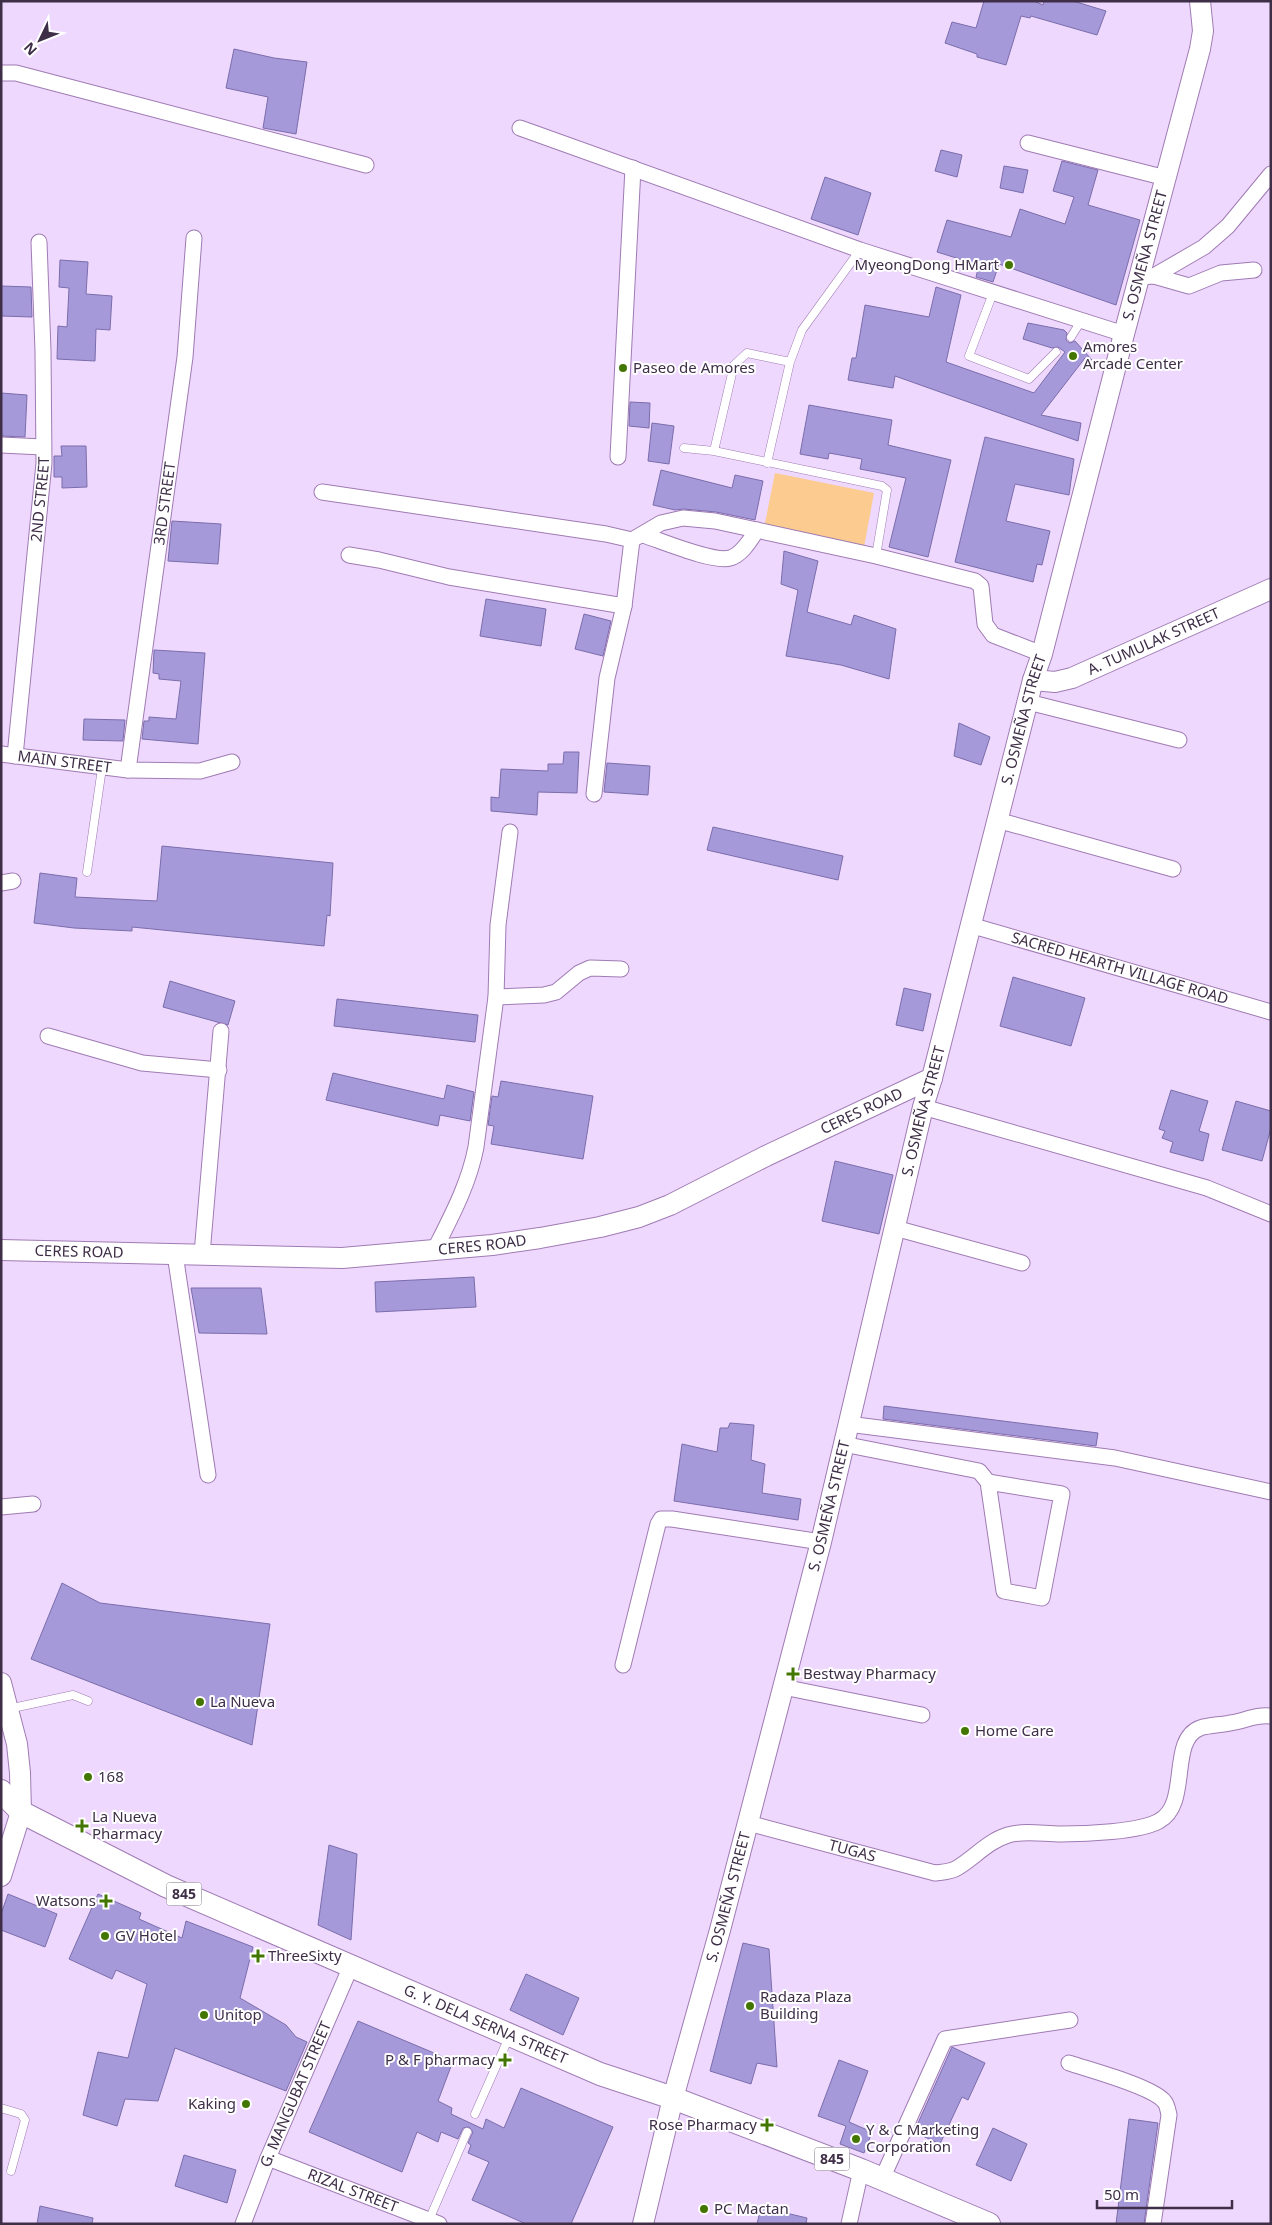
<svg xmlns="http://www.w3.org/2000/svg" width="1272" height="2225" viewBox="0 0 1272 2225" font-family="'Noto Sans',sans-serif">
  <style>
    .green { fill: #fbcb8f }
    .building { fill: #a699da; stroke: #7a6dab }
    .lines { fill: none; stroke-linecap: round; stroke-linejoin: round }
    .lane-casing { stroke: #9f7bb4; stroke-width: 9 }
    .street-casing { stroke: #9f7bb4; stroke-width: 17 }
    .secondary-casing { stroke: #9f7bb4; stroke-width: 22 }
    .primary-casing { stroke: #9f7bb4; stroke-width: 24 }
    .lane { stroke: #fff; stroke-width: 8 }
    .street { stroke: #fff; stroke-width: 15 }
    .secondary { stroke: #fff; stroke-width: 20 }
    .primary { stroke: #fff; stroke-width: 22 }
    .poi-dot { fill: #437600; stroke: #fff; stroke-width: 2 }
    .labels { text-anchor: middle; stroke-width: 4; stroke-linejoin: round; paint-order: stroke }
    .shield { fill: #fff; stroke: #786d7e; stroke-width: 1 }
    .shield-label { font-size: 14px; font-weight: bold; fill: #3e2e47 }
    .street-label { font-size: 15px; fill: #3e2e47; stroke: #fff }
    .poi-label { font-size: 15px; fill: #3e2e47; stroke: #fff; text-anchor: start }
  </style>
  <rect width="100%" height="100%" fill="#efd8fd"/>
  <path class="green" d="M775,473L874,493L864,547L764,528Z"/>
  <path class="building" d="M984,1H1034L1043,5L1044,1H1073L1106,11L1097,35L1031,16L1030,18L1021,16L1006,65L977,57V54L945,43L952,22L976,28Z
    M234,49L274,58L307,62L296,134L263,128L268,97L226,88Z
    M941,150L962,155L957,177L935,171Z
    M1062,161L1098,170L1088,205L1140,220L1116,305L999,264L993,282L976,277L979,265L937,252L947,220L1011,237L1020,209L1065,224L1074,197L1053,191Z
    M1004,166L1028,170L1023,193L1000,188Z
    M825,177L871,193L858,235L811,219Z
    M60,260L88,262L86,294L112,296L110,330L96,329L95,361L57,359L58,326L67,327L69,288L59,287Z
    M1,286L31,287L32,317L1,316Z
    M936,287L961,295L946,362L1034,393L1065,352L1058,347L1052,348L1023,339L1028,323L1064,330L1067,333L1066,340L1070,343L1075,341L1092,360L1085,358L1041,415L1081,423L1078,441L895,376L893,388L848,380L852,358H856L865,305L929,317Z
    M1,393L27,395L25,437L1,436Z
    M630,402L650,403L649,428L629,426Z
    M809,405L892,420L888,445L951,460L928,557L889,547L906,478L860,469L862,459L829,453L828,459L800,454Z
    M652,423L674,426L669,464L648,461Z
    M985,437L1074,459L1069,495L1015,484L1006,521L1050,531L1042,565L1037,564L1033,582L955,562Z
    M61,446H86L87,487L62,488V477H54V456H62Z
    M661,470L732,488L735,475L763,481L755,520L716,512L684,509L675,510L653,505Z
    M172,521L221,524L218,564L168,561Z
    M784,551L818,561L807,612L851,625L854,615L896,629L889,679L841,665L786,656L798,590L781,584Z
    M486,599L546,609L541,646L480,636Z
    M584,614L611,621L603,656L575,649Z
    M154,650L205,653L198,744L142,739L144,721H149V717L176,719L181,681L159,679V674L153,673Z
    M84,719L125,720L123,741L83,740Z
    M959,723L990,737L981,765L954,756Z
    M564,752H579L577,793L538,792L537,815L491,811V797L499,798L501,769L548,771V764H563Z
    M607,763L650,766L648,795L604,792Z
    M713,827L843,856L838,880L707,850Z
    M162,846L333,863L330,916L327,915L324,946L132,927V931L74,928L34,923L40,873L77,878L75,897L157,901Z
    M1013,977L1085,998L1071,1046L1000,1026Z
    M170,981L235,1001L228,1025L163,1007Z
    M904,988L931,994L923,1031L896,1025Z
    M337,999L478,1015L475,1042L334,1026Z
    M333,1073L444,1099L447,1085L474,1092L470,1121L440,1115L438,1126L326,1100Z
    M501,1081L593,1096L583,1159L491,1144L494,1126L488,1125L492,1096L498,1097Z
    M1171,1090L1208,1101L1199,1131L1209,1134L1203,1161L1170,1152L1173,1142L1162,1138L1165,1131L1159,1129Z
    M1236,1101L1271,1111V1128L1262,1161L1222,1150Z
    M835,1161L893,1175L879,1234L822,1221Z
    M474,1277L476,1307L376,1312L375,1282Z
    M191,1288H261L267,1334L199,1333Z
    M884,1406L1098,1433L1096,1446L883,1419Z
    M730,1423L754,1425L751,1460L765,1464L762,1493L801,1499L798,1520L674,1501L682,1444L717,1452L720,1428H728Z
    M62,1583L100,1603L270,1624L252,1745L31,1659Z
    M329,1845L357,1854L351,1940L318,1925Z
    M8,1894L57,1914L45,1947L1,1930V1914Z
    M98,1894L141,1913L139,1919L182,1938L186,1921L253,1947L240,1998L286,2025L296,2037L307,2042L286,2091L175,2048L158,2101L125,2099L117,2126L83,2115L98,2052L128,2058L147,1984L116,1970L112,1979L69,1959Z
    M743,1943L769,1949L777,2067L757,2063L751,2084L710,2071Z
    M526,1974L579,1998L563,2035L510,2010Z
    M358,2021L453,2061L438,2101L452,2108L451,2114L483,2129L486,2119L504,2128L521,2088L613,2127L571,2224H526L472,2200L489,2162L468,2153L471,2145L468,2143L473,2132L469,2127L463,2128L458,2139L441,2132L438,2142L417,2132L402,2172L309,2132Z
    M952,2047L985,2063L968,2100L962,2097L940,2144L914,2132Z
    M839,2060L868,2071L849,2122L872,2132L864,2153L840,2144L846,2126L818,2116Z
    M1129,2119L1158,2123L1144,2224H1116Z
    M993,2128L1027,2144L1011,2181L976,2165Z
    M184,2155L236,2170L227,2203L175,2186Z
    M40,2206L93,2218L92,2224H37Z
    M761,2207L807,2218L806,2224H757Z"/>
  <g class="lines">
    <defs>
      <path id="lane" d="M993,293L969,356L1029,379L1056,352
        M1071,337L1081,321
        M684,448L714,451L882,486L887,490L876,556
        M714,451L734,365L747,353L790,362
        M767,463L790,362L802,330L860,250
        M87,872L102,768
        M8,1709L73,1695L88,1701
        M1,2108L21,2114L25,2120L11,2171
        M475,2114L509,2037
        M429,2220L467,2132"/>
      <g id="street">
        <path d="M1,73H16L366,165"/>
        <path d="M520,128L860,250L1124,334"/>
        <path d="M1028,143L1166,178"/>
        <path d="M1154,276L1189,286L1221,273L1254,270"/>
        <path d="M1140,277L1154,276L1204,247L1228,226L1271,174"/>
        <path d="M1,445L43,447"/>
        <path d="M618,457L633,168"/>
        <path d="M322,492L606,534L632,540L661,523L683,518L715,521L876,556L975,581L981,586L985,624L993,635L1042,654"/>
        <path d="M643,535C662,541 713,563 730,558C742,555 751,539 757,530"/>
        <path d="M349,555L379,560L449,577L624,606"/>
        <path d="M1028,702L1179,740"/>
        <path id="s1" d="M1,754L128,770L200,771L232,762"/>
        <path id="s2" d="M15,756L44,463L43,351L39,242"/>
        <path id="s3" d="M128,770L185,357L194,238"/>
        <path d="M594,794L607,678L624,606L632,540"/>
        <path d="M997,820L1173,869"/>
        <path d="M1,883L13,881"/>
        <path id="s4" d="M970,925L1271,1012"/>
        <path d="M496,997L544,995L556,992L579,973L590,968L621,969"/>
        <path d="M48,1036L142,1063L219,1070"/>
        <path d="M923,1107L1207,1188L1271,1214"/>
        <path d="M895,1228L1022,1263"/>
        <path d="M434,1251C451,1217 469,1184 476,1147L496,997L498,925L510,832"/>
        <path d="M175,1254L208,1475"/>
        <path d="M202,1254L221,1031"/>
        <path d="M848,1424L1115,1458L1271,1492"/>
        <path d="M843,1444L979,1471L988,1482L1004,1591L1042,1598L1062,1494L988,1482"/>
        <path d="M1,1507L33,1504"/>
        <path d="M623,1665L658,1524L661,1519H672L821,1542"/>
        <path d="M783,1687L922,1715"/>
        <path id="s5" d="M748,1823L935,1873C942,1872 951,1872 957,1868C974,1858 988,1841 1008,1835C1026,1830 1043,1834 1061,1834C1084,1834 1140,1832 1159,1821C1191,1804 1168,1740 1200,1728C1209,1725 1221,1725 1230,1723C1245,1721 1256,1714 1271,1716"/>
        <path d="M1069,2063C1090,2070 1151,2086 1164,2101C1167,2104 1168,2110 1169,2115L1153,2224"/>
        <path id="s6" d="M268,2158L439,2224"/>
        <path d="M882,2179L945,2039L1070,2020"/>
        <path id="s7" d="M243,2224L268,2158L351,1966"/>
        <path d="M849,2224L861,2170"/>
      </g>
      <g id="secondary">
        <path id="s8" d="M1033,680L1055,682L1072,678L1271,589"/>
        <path id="s9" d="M1,1250L342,1258L492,1245L540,1238L600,1227L639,1217L670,1205L766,1156L932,1078"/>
        <path d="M1,1683L17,1744L20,1773L21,1812L1,1876"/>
        <path id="s10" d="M643,2224L673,2098L720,1930L821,1542L923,1107L932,1078L1033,680L1042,654L1124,334L1200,49L1203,31L1200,1"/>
      </g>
      <g id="primary">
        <path id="s11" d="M1,1791L21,1812L166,1886L600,2074L673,2098L861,2170L989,2224"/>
      </g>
    </defs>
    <use href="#lane" class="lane-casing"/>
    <use href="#street" class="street-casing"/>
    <use href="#secondary" class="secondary-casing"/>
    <use href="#primary" class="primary-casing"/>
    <use href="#lane" class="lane"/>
    <use href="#street" class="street"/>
    <use href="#secondary" class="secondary"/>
    <use href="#primary" class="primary"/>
  </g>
  <g class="poi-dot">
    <circle cx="1009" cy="265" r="5"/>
    <circle cx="1073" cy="356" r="5"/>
    <circle cx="623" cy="368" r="5"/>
    <path d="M790.5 1666.5h5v5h5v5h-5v5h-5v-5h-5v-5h5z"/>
    <circle cx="200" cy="1702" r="5"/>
    <circle cx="965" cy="1731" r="5"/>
    <circle cx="88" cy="1777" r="5"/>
    <path d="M79.5 1818.5h5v5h5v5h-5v5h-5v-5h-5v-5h5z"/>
    <path d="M103.5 1893.5h5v5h5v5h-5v5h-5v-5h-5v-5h5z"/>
    <circle cx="105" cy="1936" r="5"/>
    <path d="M255.5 1948.5h5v5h5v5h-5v5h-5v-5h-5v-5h5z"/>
    <circle cx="750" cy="2006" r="5"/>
    <circle cx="204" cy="2015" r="5"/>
    <path d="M502.5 2052.5h5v5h5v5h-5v5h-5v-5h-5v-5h5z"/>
    <circle cx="246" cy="2104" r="5"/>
    <path d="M764.5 2117.5h5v5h5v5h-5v5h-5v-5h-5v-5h5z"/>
    <circle cx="856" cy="2139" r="5"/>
    <circle cx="704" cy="2209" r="5"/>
  </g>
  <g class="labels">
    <g class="shield">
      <rect x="166.5" y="1882.5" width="35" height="23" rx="4"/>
      <rect x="814.5" y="2147.5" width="35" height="23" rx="4"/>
    </g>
    <g class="shield-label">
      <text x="184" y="1899">845</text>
      <text x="832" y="2164">845</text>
    </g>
    <g class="street-label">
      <text dy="5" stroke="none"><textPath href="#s10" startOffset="2032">S. OSMEÑA STREET</textPath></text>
      <text dy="5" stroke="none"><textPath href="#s2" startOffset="258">2ND STREET</textPath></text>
      <text dy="5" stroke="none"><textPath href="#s3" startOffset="269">3RD STREET</textPath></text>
      <text dy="5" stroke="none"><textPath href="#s8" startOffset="129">A. TUMULAK STREET</textPath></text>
      <text dy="5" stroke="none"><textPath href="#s10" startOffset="1552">S. OSMEÑA STREET</textPath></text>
      <text dy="5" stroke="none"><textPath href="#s1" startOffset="64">MAIN STREET</textPath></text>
      <text dy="5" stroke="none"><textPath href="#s4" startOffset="156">SACRED HEARTH VILLAGE ROAD</textPath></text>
      <text dy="5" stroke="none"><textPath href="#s9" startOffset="888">CERES ROAD</textPath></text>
      <text dy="5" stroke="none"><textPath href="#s10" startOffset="1148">S. OSMEÑA STREET</textPath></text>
      <text dy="5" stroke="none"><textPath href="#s9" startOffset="482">CERES ROAD</textPath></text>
      <text dy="5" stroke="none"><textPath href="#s9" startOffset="78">CERES ROAD</textPath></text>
      <text dy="5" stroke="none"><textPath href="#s10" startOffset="742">S. OSMEÑA STREET</textPath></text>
      <text dy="5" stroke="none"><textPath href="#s5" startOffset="108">TUGAS</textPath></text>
      <text dy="5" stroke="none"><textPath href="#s10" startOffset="338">S. OSMEÑA STREET</textPath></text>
      <text dy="5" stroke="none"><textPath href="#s11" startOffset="540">G. Y. DELA SERNA STREET</textPath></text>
      <text dy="5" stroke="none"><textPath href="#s7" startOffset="140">G. MANGUBAT STREET</textPath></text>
      <text dy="5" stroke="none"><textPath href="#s6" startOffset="91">RIZAL STREET</textPath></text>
    </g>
    <g class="poi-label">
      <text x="999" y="270" text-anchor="end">MyeongDong HMart</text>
      <text x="1083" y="352">Amores<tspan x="1083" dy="17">Arcade Center</tspan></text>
      <text x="633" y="373">Paseo de Amores</text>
      <text x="803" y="1679">Bestway Pharmacy</text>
      <text x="210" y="1707">La Nueva</text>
      <text x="975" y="1736">Home Care</text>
      <text x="98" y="1782">168</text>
      <text x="92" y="1822">La Nueva<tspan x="92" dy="17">Pharmacy</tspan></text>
      <text x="96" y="1906" text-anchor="end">Watsons</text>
      <text x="115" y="1941">GV Hotel</text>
      <text x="268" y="1961">ThreeSixty</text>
      <text x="760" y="2002">Radaza Plaza<tspan x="760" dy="17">Building</tspan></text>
      <text x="214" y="2020">Unitop</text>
      <text x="495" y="2065" text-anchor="end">P &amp; F pharmacy</text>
      <text x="236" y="2109" text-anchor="end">Kaking</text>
      <text x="757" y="2130" text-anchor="end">Rose Pharmacy</text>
      <text x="866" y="2135">Y &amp; C Marketing<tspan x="866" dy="17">Corporation</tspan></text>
      <text x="714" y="2214">PC Mactan</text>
    </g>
  </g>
  <rect width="1272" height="2225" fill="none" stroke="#3e2e47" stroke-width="5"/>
  <g transform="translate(40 40) rotate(227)" stroke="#ffffff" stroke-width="4" paint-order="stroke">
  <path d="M0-4L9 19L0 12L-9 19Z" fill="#3e2e47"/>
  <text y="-8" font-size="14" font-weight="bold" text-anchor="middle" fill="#3e2e47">N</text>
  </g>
  <path d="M1097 2200v8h135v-8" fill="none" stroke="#3e2e47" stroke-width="2.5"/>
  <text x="1104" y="2200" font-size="15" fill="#3e2e47" stroke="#ffffff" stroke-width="4" paint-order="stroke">50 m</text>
</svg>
